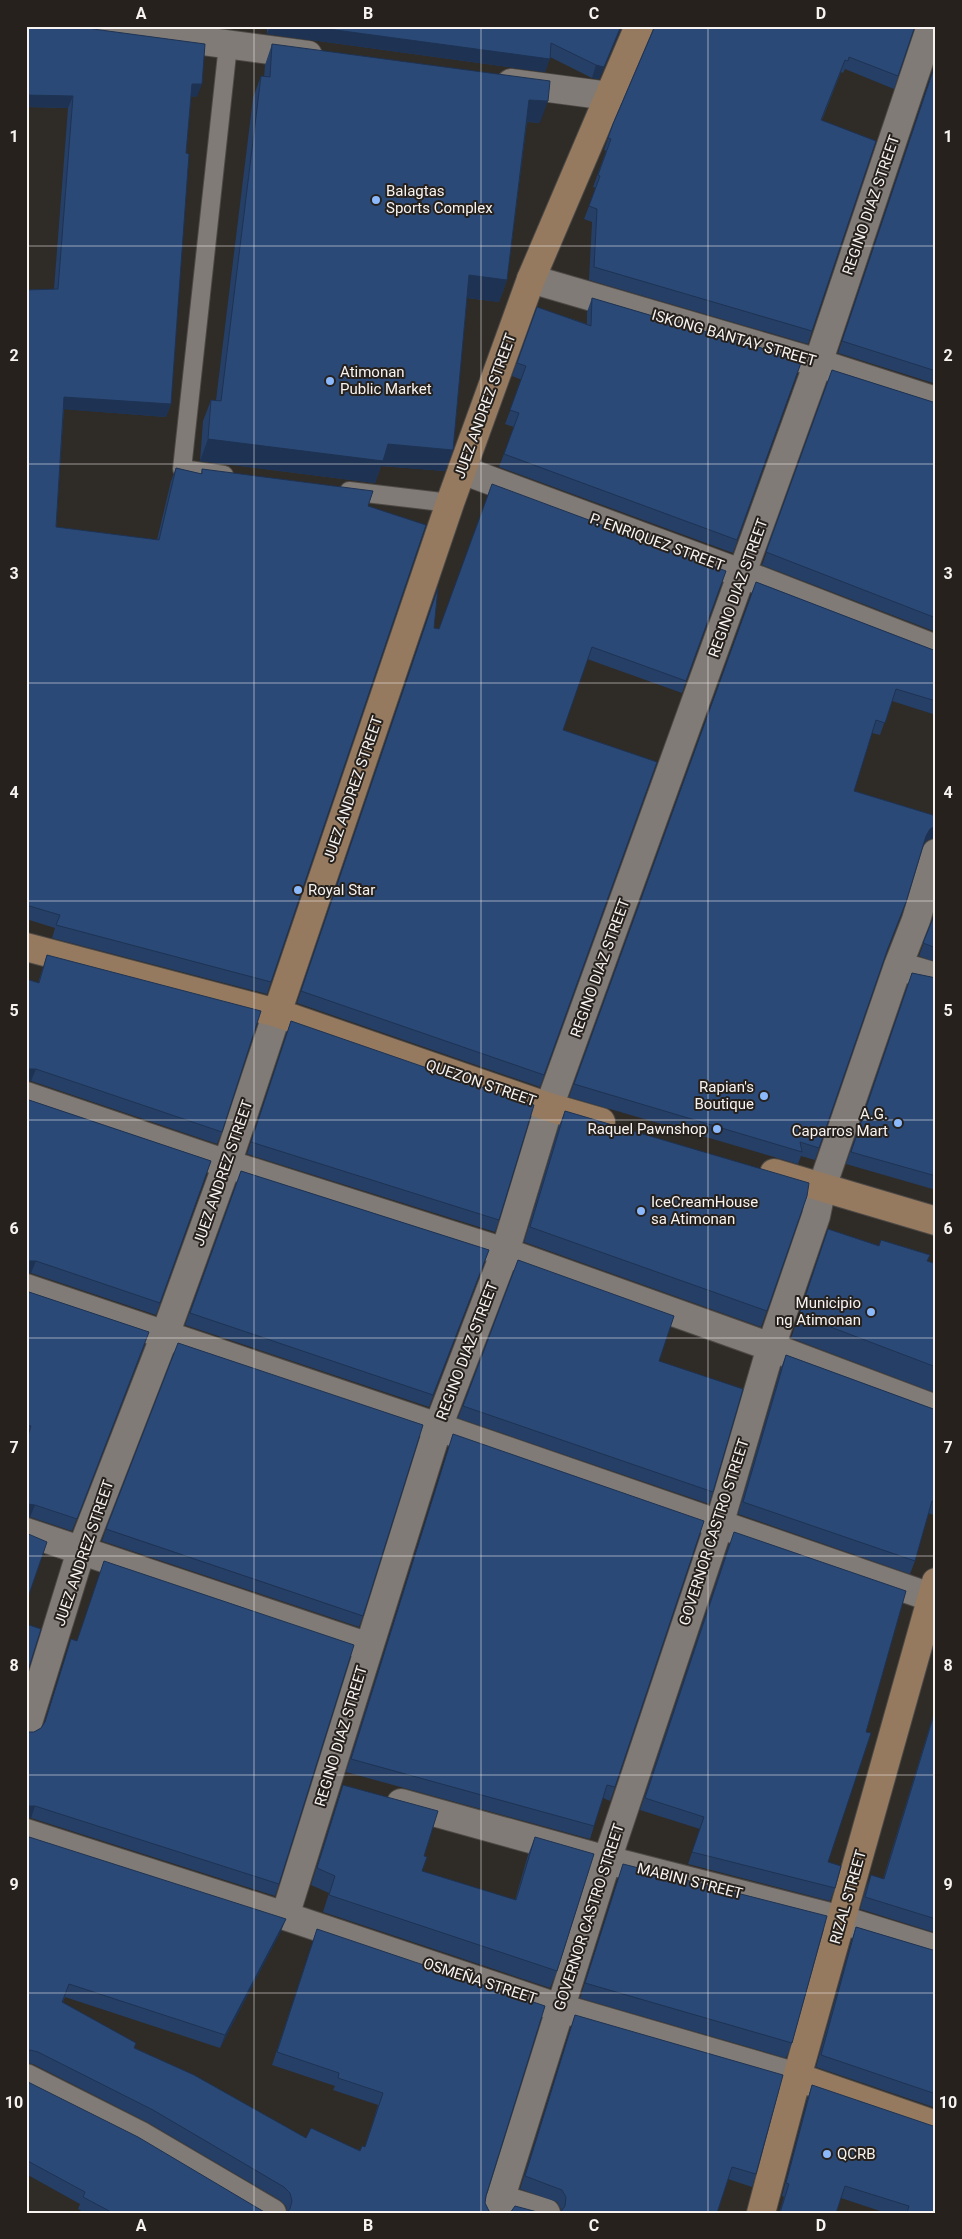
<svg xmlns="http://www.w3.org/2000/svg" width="962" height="2239" viewBox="0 0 962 2239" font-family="Roboto,sans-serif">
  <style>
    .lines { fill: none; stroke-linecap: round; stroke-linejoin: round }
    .lane-casing { stroke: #4d4946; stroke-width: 20 }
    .street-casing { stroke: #4d4946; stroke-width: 30 }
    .secondary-casing { stroke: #4d4946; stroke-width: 30 }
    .lane { stroke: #807b76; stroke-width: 18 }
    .street { stroke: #807b76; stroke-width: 28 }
    .secondary { stroke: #957a5f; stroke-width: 28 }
    .wall { fill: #253f66 }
    .shaded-wall { fill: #1e3353 }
    .building { fill: #2b4977; stroke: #1e3353 }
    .grid { fill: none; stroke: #f7f3f1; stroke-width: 1; stroke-opacity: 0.55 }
    .poi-dot { fill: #8cb9fc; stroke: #26211d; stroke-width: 2 }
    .labels { text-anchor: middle; stroke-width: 4; stroke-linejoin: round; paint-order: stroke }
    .poi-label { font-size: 15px; fill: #f7f3f1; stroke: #26211d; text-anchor: start }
    .street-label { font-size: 15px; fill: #f7f3f1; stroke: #26211d }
    .neatline { fill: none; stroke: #f7f3f1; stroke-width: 2 }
    .grid-label { font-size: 16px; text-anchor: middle; font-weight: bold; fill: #f7f3f1 }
  </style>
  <rect width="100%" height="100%" fill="#2f2b27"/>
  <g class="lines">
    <defs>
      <path id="lane" d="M224,475L182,469L228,45
        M349,491L450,503"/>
      <path id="street" d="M91,26L308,55
        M511,83L609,96
        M531,279L818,363L936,401
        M462,470L743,574L936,649
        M898,966L936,977
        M26,1096L227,1164L505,1252L771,1347L936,1409
        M26,1288L438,1427L936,1599
        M26,1532L369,1647
        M26,1729L81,1551L165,1335L227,1164L277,1013
        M401,1803L607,1860L842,1920L936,1949
        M26,1833L285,1916L560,2008L797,2077
        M285,1916L438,1427L505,1252L549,1107L818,363L931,26
        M26,2078L141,2136L272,2213
        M500,2199L546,2213
        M496,2213L607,1860L719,1525L771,1347L816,1216L822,1187L898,966L916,920L936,853"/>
      <path id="secondary" d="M26,947L277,1013L549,1107L601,1122
        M277,1013L450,503L531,279L639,26
        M774,1173L936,1221
        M797,2077L936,2125
        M761,2213L797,2077L936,1582"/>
    </defs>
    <use href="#lane" class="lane-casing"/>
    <use href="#street" class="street-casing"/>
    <use href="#secondary" class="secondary-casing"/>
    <use href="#lane" class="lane"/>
    <use href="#street" class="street"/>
    <use href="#secondary" class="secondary"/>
  </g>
  <path class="wall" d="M26,26L197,97L191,96L186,153L171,404L166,417L64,409L56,527L157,540L171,481L176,468L201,474L202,469L368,506L271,982L267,994L52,938L55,928L26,919V290L54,289L68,108L26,107Z
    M209,26H622L599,79L592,78L550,57L545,72L267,34V27L233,29Z
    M654,26H915L894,89L845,69L843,73L841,72L822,120L812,331L808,344L589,280L592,222L584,219L596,188L593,187L606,151L604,150L613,124L654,30Z
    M272,44L540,123L527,122L507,280L499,302L467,298L453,450L445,471L381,466L375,483L200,461L203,421L211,400H216L253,98L261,76L264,77L265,65Z
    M936,61V384L838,353Z
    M592,298L802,360L733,553L499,467L514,427L505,424L522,380L512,376L537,307L587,324V312Z
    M832,370L936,403V632L762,565Z
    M726,571L682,693L587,659L563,730L657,762L540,1087L297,1003L434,600V628L439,629Z
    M756,582L936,651V715L892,701L880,735L872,733L854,791L936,816V838H933L926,841L923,846L815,1160L801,1156L798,1164L569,1097Z
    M936,908V962L919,956L932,921Z
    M47,955L222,1132L217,1144L31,1081H26V979L38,983Z
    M912,973L936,978V1190L846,1164Z
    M291,1021L499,1220L495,1232L247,1154Z
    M26,1099L211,1161L156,1315L31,1273H26Z
    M565,1111L767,1311L761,1327L524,1242L559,1126Z
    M241,1171L489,1250L429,1407L185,1325Z
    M828,1229L936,1264V1393L791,1338Z
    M518,1260L659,1361L713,1492L709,1504L458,1418Z
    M26,1291L145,1344L72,1531L30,1517L27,1439H26Z
    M786,1355L936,1410V1516L928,1513L915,1561L910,1574L738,1514L781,1368Z
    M453,1434L615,1787L610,1801L603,1798L590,1839L346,1772Z
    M106,1529L363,1616L359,1627L102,1541Z
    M729,1544L828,1862L835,1888L830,1901L688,1864L700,1829L640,1810Z
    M71,1639L279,1884L275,1896L31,1818L34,1732L41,1728L44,1724Z
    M936,1706V1933L860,1909L866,1888L871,1875L883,1879Z
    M343,1785L424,1856L422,1871L515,1900L528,1855L535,1837L557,1971L550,1988L323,1912L329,1893L311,1885L337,1802Z
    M26,1836L281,1931L220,2048L65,1997L63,2002L135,2048L306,2138L360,2150L365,2147L378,2105L333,2090L335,2086L272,2065L317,1929L486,2196L485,2203L489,2211H287L286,2206L280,2200L149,2123L33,2064L26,2063Z
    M623,1864L792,2043L786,2058L580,1998Z
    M856,1927L936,1951V2108L816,2067L852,1939Z
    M575,2015L756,2174L752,2187L728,2179L561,2212V2209L557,2202L520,2189Z
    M26,2081L266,2213H85L78,2209L80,2204L26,2174Z
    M812,2085L936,2213H886L841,2198L836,2213H779L784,2197L782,2196L808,2097Z"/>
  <path class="shaded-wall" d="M209,26H268L267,27L233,29Z
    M270,26H306L550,59L545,72L267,34Z
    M621,26H622L599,79L592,78L596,65Z
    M192,84H202L197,97L188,96Z
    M26,95L73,96L68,108L26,107Z
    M529,100L548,101L540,123L522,121Z
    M469,275L507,280L499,302L461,297Z
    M64,397L171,404L166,417L60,409Z
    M208,439L388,444L453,450L445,471L381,466L375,483L200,461Z
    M936,826V838H933L926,841L921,849L926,836L930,829Z
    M26,1069H36L31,1081H26Z
    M27,1260L36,1261L31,1273H26V1261Z
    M28,1504L35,1505L30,1517H26V1505Z
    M26,1806H35L31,1818H26Z
    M286,1919L281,1931L220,2048L225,2035Z
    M30,2050L26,2061V2051Z"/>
  <path class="building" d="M26,26H87L93,29L205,44L202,84H192L186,153L189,154L171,404L64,397L56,527L159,540L176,468L202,474V469L373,491L368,506L426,525L271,982L56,925L60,915L26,905V290L58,289L73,96L26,95Z
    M306,26H621L604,67L596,65L551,43L550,59Z
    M655,26H915L898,76L849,57L848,61L845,60L821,120L876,141L812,331L594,267L597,209L589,206L600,176L598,175L611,139L608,138L613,124Z
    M272,44L550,81L548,101L529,100L507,280L469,275L453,450L388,444L383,461L208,439L211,400L221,401L261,76L270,77Z
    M936,62V371L842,341Z
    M592,298L802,360L737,540L504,454L519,413L510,410L526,366L517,363L537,307L591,326Z
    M832,370L936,403V618L766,552Z
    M492,484L726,571L686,681L592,647L563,730L657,762L544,1075L301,991L438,588L434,628L439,629Z
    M756,582L936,651V701L896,689L885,723L876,720L854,791L936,816V826L930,829L926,836L906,902L888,948L819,1148L800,1142L802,1152L574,1084Z
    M936,911V948L923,943Z
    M47,955L261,1011L222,1132L36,1069H26V979L39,983Z
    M912,973L936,978V1176L851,1152Z
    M291,1021L534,1105L499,1220L251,1142Z
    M26,1099L211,1161L160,1303L36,1261H26Z
    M565,1111L809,1183L807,1196L767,1311L530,1227Z
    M241,1171L489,1250L433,1395L190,1313Z
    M828,1229L879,1246L881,1240L930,1255L927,1261L936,1264V1367L799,1315Z
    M518,1260L674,1316L659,1361L743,1389L713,1492L463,1406Z
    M26,1291L149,1332L77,1519L35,1505L28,1504L26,1505V1442L31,1426L26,1425Z
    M178,1343L423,1425L363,1616L106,1529Z
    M786,1355L936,1410V1502L932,1501L915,1561L743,1502Z
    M453,1434L704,1521L615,1787L607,1785L594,1826L351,1759Z
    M734,1532L906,1591L866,1732L871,1733L828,1862L841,1866L835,1888L692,1852L704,1817L645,1798Z
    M26,1533L47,1542L26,1603Z
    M104,1561L354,1645L279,1884L35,1806H26V1732H34L41,1728L45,1722L71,1639L77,1641Z
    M26,1624L41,1629L26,1677Z
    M936,1708V1919L865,1897L871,1875L884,1879Z
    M343,1785L438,1811L424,1856L427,1857L422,1871L516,1900L535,1837L594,1854L557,1971L329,1895L335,1876L317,1868Z
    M26,1836L286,1919L225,2035L69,1984L62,2002L136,2043L134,2048L194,2075L306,2138L311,2128L360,2151L362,2146L365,2147L383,2093L338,2078L339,2073L277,2052L317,1929L545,2006L486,2196L485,2203L489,2211L492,2213H286L290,2209L292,2201L290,2193L284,2187L153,2110L38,2052L30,2050L26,2051Z
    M623,1864L827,1916L792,2043L585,1983Z
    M856,1927L936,1951V2094L821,2055Z
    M575,2015L783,2075L756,2174L732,2167L717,2213H560L565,2206L566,2197L562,2190L525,2176Z
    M26,2081L138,2137L266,2213H113L83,2197L85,2192L26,2160Z
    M812,2085L936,2127V2213H907L909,2206L845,2186L836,2213H780L789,2184L786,2183Z
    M515,2206L541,2213H510Z"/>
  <path class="grid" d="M254,26V2213M481,26V2213M708,26V2213M26,246H936M26,464H936M26,683H936M26,901H936M26,1120H936M26,1338H936M26,1556H936M26,1775H936M26,1993H936"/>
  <g class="poi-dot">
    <circle cx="376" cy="200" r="5"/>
    <circle cx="330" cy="381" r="5"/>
    <circle cx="298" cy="890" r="5"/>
    <circle cx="764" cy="1096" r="5"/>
    <circle cx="898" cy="1123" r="5"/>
    <circle cx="717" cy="1129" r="5"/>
    <circle cx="641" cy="1211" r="5"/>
    <circle cx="871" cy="1312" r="5"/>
    <circle cx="827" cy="2154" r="5"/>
  </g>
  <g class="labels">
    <g class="poi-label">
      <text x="386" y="196">Balagtas<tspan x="386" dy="17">Sports Complex</tspan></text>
      <text x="340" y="377">Atimonan<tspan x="340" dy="17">Public Market</tspan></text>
      <text x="308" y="895">Royal Star</text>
      <text x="754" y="1092" text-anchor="end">Rapian's<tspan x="754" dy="17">Boutique</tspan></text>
      <text x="888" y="1119" text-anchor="end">A.G.<tspan x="888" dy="17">Caparros Mart</tspan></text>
      <text x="707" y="1134" text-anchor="end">Raquel Pawnshop</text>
      <text x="651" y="1207">IceCreamHouse<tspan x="651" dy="17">sa Atimonan</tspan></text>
      <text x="861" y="1308" text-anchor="end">Municipio<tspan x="861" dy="17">ng Atimonan</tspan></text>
      <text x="837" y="2159">QCRB</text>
    </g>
    <g class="street-label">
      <text transform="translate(871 205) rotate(-71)" y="5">REGINO DIAZ STREET</text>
      <text transform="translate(734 338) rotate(16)" y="5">ISKONG BANTAY STREET</text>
      <text transform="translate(485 406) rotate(-70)" y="5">JUEZ ANDREZ STREET</text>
      <text transform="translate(657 542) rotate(20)" y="5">P. ENRIQUEZ STREET</text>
      <text transform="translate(738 588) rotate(-70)" y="5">REGINO DIAZ STREET</text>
      <text transform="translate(353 789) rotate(-71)" y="5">JUEZ ANDREZ STREET</text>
      <text transform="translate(600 968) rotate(-70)" y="5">REGINO DIAZ STREET</text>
      <text transform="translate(481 1083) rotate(19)" y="5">QUEZON STREET</text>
      <text transform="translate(223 1173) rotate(-71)" y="5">JUEZ ANDREZ STREET</text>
      <text transform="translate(467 1351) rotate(-69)" y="5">REGINO DIAZ STREET</text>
      <text transform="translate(714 1532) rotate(-72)" y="5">GOVERNOR CASTRO STREET</text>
      <text transform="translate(84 1553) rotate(-71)" y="5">JUEZ ANDREZ STREET</text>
      <text transform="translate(341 1736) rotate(-73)" y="5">REGINO DIAZ STREET</text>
      <text transform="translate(690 1881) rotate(14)" y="5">MABINI STREET</text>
      <text transform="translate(848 1897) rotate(-74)" y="5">RIZAL STREET</text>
      <text transform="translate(589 1917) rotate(-72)" y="5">GOVERNOR CASTRO STREET</text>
      <text transform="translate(480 1981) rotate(18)" y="5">OSMEÑA STREET</text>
    </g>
  </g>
  <rect width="962" height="2239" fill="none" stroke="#26211d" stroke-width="55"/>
  <rect x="28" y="28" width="906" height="2184" class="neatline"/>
  <g class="grid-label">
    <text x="141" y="19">A</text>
    <text x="368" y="19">B</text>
    <text x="594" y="19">C</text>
    <text x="821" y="19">D</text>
    <text x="14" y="142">1</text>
    <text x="948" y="142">1</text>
    <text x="14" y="361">2</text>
    <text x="948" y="361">2</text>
    <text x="14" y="579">3</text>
    <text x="948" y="579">3</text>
    <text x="14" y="798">4</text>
    <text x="948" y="798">4</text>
    <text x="14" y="1016">5</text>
    <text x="948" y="1016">5</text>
    <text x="14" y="1234">6</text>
    <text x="948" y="1234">6</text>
    <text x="14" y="1453">7</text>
    <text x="948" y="1453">7</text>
    <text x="14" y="1671">8</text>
    <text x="948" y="1671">8</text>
    <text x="14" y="1890">9</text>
    <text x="948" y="1890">9</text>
    <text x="14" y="2108">10</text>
    <text x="948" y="2108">10</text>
    <text x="141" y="2231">A</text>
    <text x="368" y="2231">B</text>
    <text x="594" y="2231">C</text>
    <text x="821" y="2231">D</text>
  </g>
</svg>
